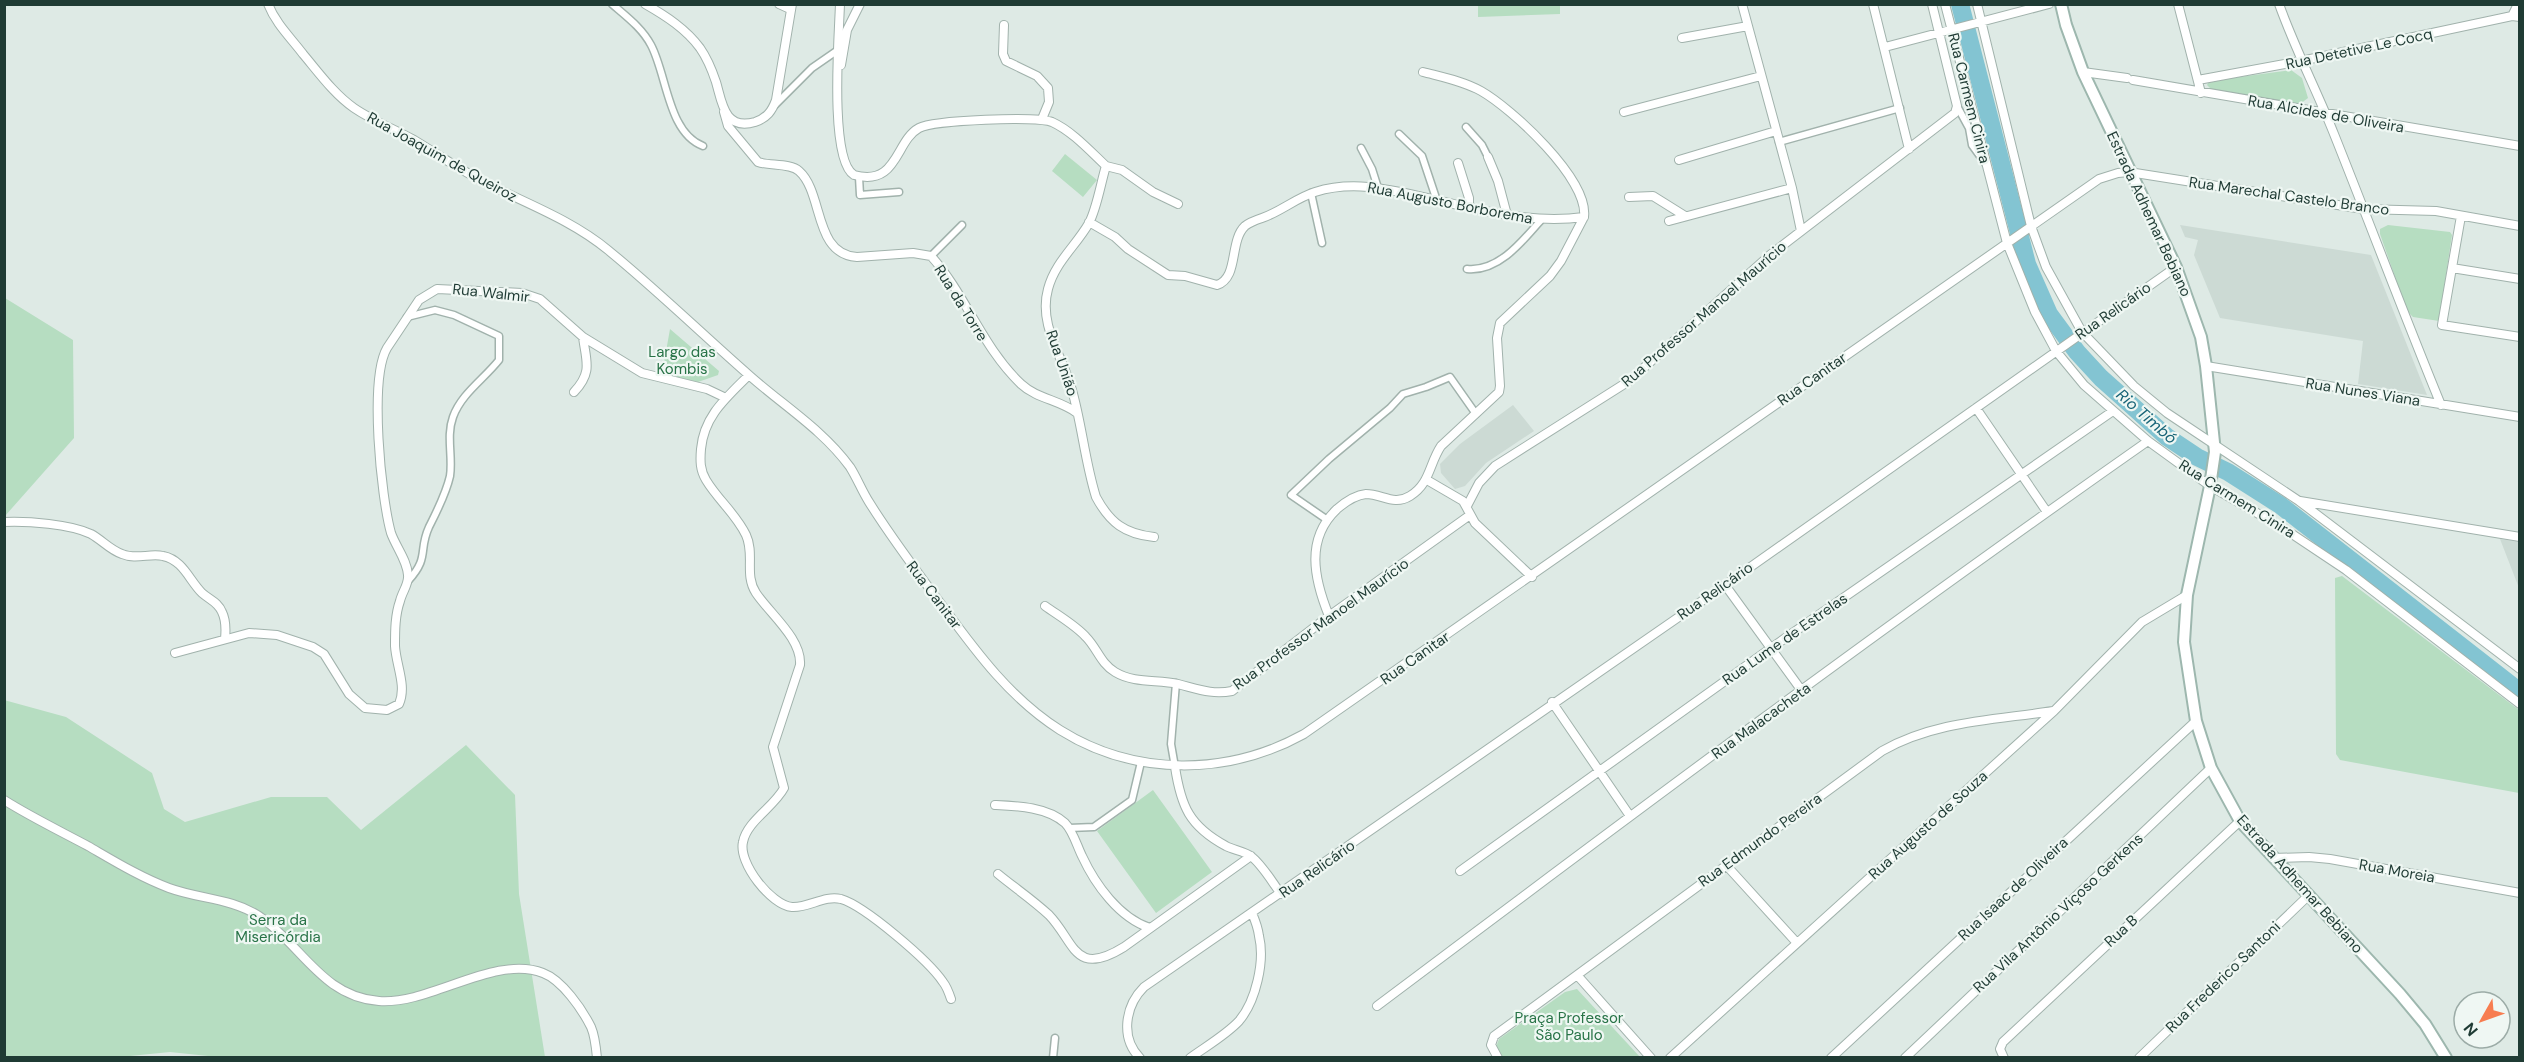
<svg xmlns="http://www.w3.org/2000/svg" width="2524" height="1062" viewBox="0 0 2524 1062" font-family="'DM Sans',sans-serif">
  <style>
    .built { fill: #ccdad4 }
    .green { fill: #b6ddc1 }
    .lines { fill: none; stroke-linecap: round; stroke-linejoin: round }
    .river { stroke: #83c4d2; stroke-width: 18 }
    .pedestrian-casing { stroke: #a1b2ac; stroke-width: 9 }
    .minor-casing { stroke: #a1b2ac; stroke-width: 10 }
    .secondary-casing { stroke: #9db7ae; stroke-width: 14 }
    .pedestrian { stroke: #fff; stroke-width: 6 }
    .minor { stroke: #fff; stroke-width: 8 }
    .secondary { stroke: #fff; stroke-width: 10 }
    .labels { text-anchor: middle; stroke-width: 4.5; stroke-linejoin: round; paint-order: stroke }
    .street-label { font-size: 15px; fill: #1f3b34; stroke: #eff7f3 }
    .park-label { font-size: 15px; fill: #287347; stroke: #eff7f3 }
    .water-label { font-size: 16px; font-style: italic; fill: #186578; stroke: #eff7f3 }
  </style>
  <rect width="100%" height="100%" fill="#deeae5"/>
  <path class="built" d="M2180,225L2371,255L2427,395L2358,384L2363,341L2220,318L2194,255L2198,240L2185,237Z
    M1513,405L1534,431L1486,463L1465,486L1455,489L1441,473L1440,464L1460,444Z
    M2500,539L2519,542V588Z"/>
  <path class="green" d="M1478,5H1560V14L1478,17Z
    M2291,70L2302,78L2308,98L2300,104L2212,90L2207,85L2209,81Z
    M1065,154L1097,180L1083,197L1052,171Z
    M2388,225L2450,232L2452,235L2439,321L2413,317L2407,311L2380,234V229Z
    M5,298L73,340L74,438L5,516Z
    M670,329L719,371L718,375L698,382L662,374Z
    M2342,576L2519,710V793L2340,760L2336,754L2335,578Z
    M4,700L66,717L152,773L164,809L185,822L271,797H327L361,830L466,745L515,795L519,894L545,1057L227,1058L170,1052L110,1058L5,1057Z
    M1153,790L1212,872L1156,913L1097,831Z
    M1577,989L1640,1057H1501L1496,1047L1499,1039L1565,992Z"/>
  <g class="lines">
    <path class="river" d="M1960,4L2027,264L2049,314L2077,352L2101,378L2167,437L2197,457L2228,472L2280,505L2520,692"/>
    <defs>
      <path id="pedestrian" d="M612,4C627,17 642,28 651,45C667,75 668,133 703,146
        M774,106L812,68L838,50
        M1957,106L1969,128L1972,145L1985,163
        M1466,127L1482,145L1488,157
        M1399,134L1422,156L1437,201
        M1779,142L1900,108
        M1361,148L1372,169L1378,188
        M859,177L860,195L899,192
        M1311,193L1322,243
        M931,256L962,225
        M1467,269C1498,272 1522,242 1541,220
        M407,317L435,310L454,315L499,336V360C484,379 461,394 453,417C446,436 453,457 450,476C446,494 437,511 429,527C418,551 430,557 408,581
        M1326,519L1291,495L1329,459L1390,408L1403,394L1426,387L1450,377L1476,414
        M1175,767L1171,744L1176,683
        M1069,828L1094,827L1132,800L1141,762
        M1053,1058L1055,1038"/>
      <path id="minor" d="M268,4C276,24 291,38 303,54C319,73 334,94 354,108C373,121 394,129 414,140C439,155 463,172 490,185C530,205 573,221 608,250C657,290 702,334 750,376C784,406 823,430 850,467C857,478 862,491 869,502C892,539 918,573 944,608C977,653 1011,699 1060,730C1135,777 1228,776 1304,734L2099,179L2118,173L2129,172L2363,209L2436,211L2520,226
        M645,4C666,16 686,29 700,48C707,58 712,70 716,82C722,102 724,131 755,122C767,118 772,111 776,100L792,4
        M779,4L790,9
        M840,4C839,35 829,160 854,175C898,187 895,141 919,128C934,120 1037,116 1052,122C1072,131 1090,151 1106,166
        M1742,4L1792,188L1801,231
        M1873,4L1909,149
        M1945,4L2007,243L2035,312L2056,351L2084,385L2148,441L2210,486L2283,528L2346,570L2520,704
        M1977,4L2031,226L2046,267L2082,332L2134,386L2167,413L2299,501L2520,669
        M2178,4L2201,93
        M2279,4C2295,49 2317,91 2334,134C2370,224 2404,315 2441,405
        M2512,16L2518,4
        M1004,25L1003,54L1006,61L1037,76L1048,88L1049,102L1042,119
        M1682,38L1748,26
        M1885,47L2049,4
        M841,65L847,30L860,4
        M2083,72L2127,78
        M2133,80L2520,146
        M2198,80L2301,61L2512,16L2520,17
        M724,112L728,126L758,162C769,166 790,163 799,171C824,193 813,254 857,257L913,253L931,256C966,295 982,347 1021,384C1037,399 1060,400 1077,413
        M1624,112L1761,76
        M1488,157L1498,181L1507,215
        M1679,160L1776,131
        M1458,163L1469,198V206
        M1106,166C1101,182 1097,208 1089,223C1076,246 1055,262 1048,289C1038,325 1063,357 1072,390C1082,425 1085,462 1096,497C1110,523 1125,534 1154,537
        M1106,166L1122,170L1153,192L1178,204
        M1629,197L1653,196L1685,216
        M2461,216L2442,325L2520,337
        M1669,221L1792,188
        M1089,222L1115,237L1128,249L1168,275L1185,276L1217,285C1239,278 1229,241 1245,226C1250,222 1256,220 1262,218C1280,212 1296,198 1315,192C1356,179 1395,191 1436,200C1486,211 1532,224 1584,217
        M2452,268L2520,279
        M2206,366L2520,417
        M749,375C726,398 704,416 701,449C700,461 700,470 706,480C718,500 736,514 746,535C755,554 744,575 756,593C770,614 802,639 800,665L773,747L784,788C774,807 747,821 743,842C738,863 771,905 792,907C809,908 824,895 841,899C865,906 929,961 943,982C947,987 949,993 951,999
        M574,392C593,372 586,361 583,337
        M1976,408L2047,512
        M1427,480L1463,501L1475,523L1532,577
        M2300,501L2520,537
        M1467,506L1479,483L1495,466L1629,381L1770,255L1955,113L1957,106L1932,4
        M4,522C28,521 70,524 91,534C102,540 110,550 122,554C136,560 150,553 163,556C183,560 189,580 202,593C210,600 218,602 222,612C226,620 226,629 225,639
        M1725,585L1802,691
        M1045,606C1059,616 1075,625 1086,637C1097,648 1101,664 1115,672C1135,684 1158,679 1178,684C1198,689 1212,695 1232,691L1329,616L1470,515
        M1329,616C1314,579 1305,539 1337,509C1344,503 1356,495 1366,494C1382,494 1394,506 1410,496C1430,484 1429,464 1441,446L1499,392L1500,386L1497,338L1500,323L1550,276L1561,261L1584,217C1589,179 1511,108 1481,91C1463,81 1442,77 1423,72
        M175,653L249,633L277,635L313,647L324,654L349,694L365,708L387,710L399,704C407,686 396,665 395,646C395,631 395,615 400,601C402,592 409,584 408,575C407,560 396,547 391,533C381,497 369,379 387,348L419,300L437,289L522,293L540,299L583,337L642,373L707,389L726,398
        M1552,702L1630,816
        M1175,767C1181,806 1189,826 1226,846C1233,850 1245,851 1252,857C1263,866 1272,882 1281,894
        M4,800C31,817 60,831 88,846C114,861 140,877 169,888C199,899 231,898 259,916C301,944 322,997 379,1001C430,1005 495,954 543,973C562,980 582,1009 591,1027C595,1036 596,1047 597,1058
        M995,805C1018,806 1047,807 1065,823C1073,831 1077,846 1082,856C1095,884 1119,918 1150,928
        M2273,858L2309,857L2330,859L2520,893
        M1726,865L1797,943
        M1460,871L1771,648L2113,411
        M998,874C1015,888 1033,900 1049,915C1075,942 1074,978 1124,947L1251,856
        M1577,975L1651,1058
        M1377,1006C1632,814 1887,624 2148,441
        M1140,1058C1120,1038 1125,1006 1144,987L1725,585L2176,267
        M1190,1058C1205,1047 1226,1035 1239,1021C1256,1001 1265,961 1259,936C1258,928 1255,920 1252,913
        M1498,1058L1491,1045L1494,1036L1882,751C1934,721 1995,720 2053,711
        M1670,1058L2054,711L2142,622L2187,595
        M1831,1058L2196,721
        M1905,1058L2211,768
        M2004,1058L2000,1049L2003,1042L2240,821
        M2139,1058L2308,896"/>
      <path id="secondary" d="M2061,4L2066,25L2083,72L2176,267L2201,337L2206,366L2215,452L2210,486L2187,595L2184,642L2196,721L2211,768L2240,821L2400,994L2425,1024L2446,1058"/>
    </defs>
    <use href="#pedestrian" class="pedestrian-casing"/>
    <use href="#minor" class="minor-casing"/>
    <use href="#secondary" class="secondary-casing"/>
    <use href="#pedestrian" class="pedestrian"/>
    <use href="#minor" class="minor"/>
    <use href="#secondary" class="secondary"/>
  </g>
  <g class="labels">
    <g class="street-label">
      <text transform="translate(2359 49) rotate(-12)" y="5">Rua Detetive Le Cocq</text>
      <text transform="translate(1969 98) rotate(76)" y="5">Rua Carmem Cinira</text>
      <text transform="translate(2326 114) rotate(10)" y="5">Rua Alcides de Oliveira</text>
      <text transform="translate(442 157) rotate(29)" y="5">Rua Joaquim de Queiroz</text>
      <text transform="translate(2289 196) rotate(8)" y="5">Rua Marechal Castelo Branco</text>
      <text transform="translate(1450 203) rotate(11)" y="5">Rua Augusto Borborema</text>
      <text transform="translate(2149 214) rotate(65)" y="5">Estrada Adhemar Bebiano</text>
      <text transform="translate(491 293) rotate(6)" y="5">Rua Walmir</text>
      <text transform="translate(961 303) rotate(58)" y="5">Rua da Torre</text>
      <text transform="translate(2113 311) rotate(-35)" y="5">Rua Relicário</text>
      <text transform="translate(1704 314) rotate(-41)" y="5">Rua Professor Manoel Maurício</text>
      <text transform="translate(1062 363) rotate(71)" y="5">Rua União</text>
      <text transform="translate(1812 379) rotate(-35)" y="5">Rua Canitar</text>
      <text transform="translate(2363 392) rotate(9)" y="5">Rua Nunes Viana</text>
      <text transform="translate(2237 499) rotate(32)" y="5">Rua Carmem Cinira</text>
      <text transform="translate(1715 591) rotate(-35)" y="5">Rua Relicário</text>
      <text transform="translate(934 595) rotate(53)" y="5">Rua Canitar</text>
      <text transform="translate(1321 624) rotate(-36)" y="5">Rua Professor Manoel Maurício</text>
      <text transform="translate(1785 639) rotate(-35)" y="5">Rua Lume de Estrelas</text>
      <text transform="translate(1415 658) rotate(-35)" y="5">Rua Canitar</text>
      <text transform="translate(1761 721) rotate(-36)" y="5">Rua Malacacheta</text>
      <text transform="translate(1928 825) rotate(-42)" y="5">Rua Augusto de Souza</text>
      <text transform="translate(1760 840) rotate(-36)" y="5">Rua Edmundo Pereira</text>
      <text transform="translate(1317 869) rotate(-35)" y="5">Rua Relicário</text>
      <text transform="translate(2397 871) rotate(10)" y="5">Rua Moreia</text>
      <text transform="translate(2300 884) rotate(48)" y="5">Estrada Adhemar Bebiano</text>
      <text transform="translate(2013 889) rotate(-43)" y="5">Rua Isaac de Oliveira</text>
      <text transform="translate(2058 913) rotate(-43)" y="5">Rua Vila Antônio Viçoso Gerkens</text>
      <text transform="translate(2121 931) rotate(-43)" y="5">Rua B</text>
      <text transform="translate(2223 977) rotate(-44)" y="5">Rua Frederico Santoni</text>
    </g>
    <g class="park-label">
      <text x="682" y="357">Largo das<tspan x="682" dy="17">Kombis</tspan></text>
      <text x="278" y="925">Serra da<tspan x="278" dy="17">Misericórdia</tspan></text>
      <text x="1569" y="1023">Praça Professor<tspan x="1569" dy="17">São Paulo</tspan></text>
    </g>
    <g class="water-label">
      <text transform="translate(2147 416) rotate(41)" y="6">Rio Timbó</text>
    </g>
  </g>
  <rect width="2524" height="1062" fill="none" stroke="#1f3b34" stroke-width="12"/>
  <g transform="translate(2482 1020) rotate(230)"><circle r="28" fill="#eff7f3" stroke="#9caca7" stroke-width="1.5"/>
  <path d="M0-4.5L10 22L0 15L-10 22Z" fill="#f77d50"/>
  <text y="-9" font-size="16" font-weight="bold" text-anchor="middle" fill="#1f3b34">N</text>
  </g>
</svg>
